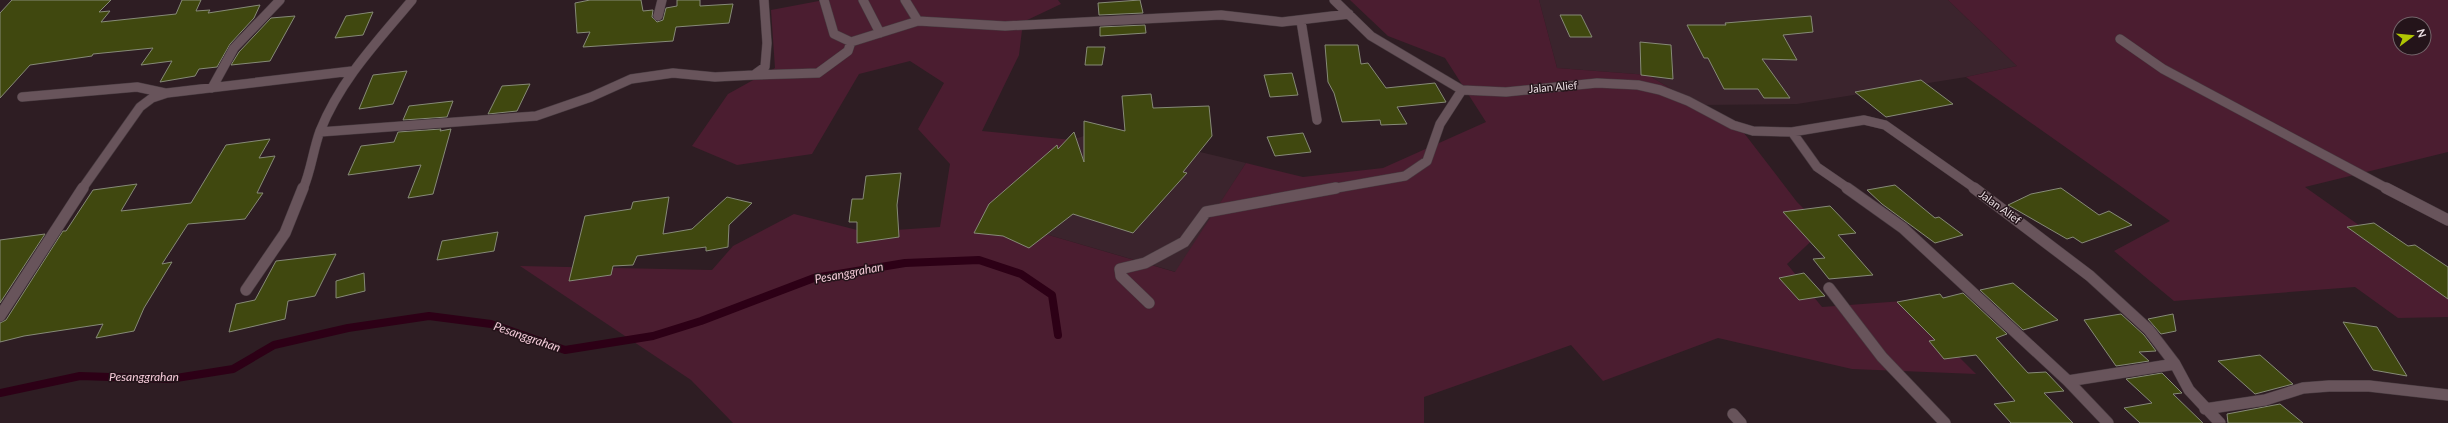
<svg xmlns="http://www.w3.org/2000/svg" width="2448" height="423" viewBox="0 0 2448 423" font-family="Lato,sans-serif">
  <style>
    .built { fill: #3b242d }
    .green { fill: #4b1d30; fill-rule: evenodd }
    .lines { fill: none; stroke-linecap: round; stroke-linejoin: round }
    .stream { stroke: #2d0016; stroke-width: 8 }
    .building { fill: #40480f; stroke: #868a77 }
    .minor-far1-casing { stroke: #483b40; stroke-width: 10 }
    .minor-casing { stroke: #483b40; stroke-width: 12 }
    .minor-far1 { stroke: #68545b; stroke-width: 9 }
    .minor { stroke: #68545b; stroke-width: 11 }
    .labels { text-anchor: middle; stroke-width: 3; stroke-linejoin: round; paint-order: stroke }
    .street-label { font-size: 11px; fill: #eadee2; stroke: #24141a }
    .water-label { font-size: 12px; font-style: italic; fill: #f4cad8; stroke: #24141a }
  </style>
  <rect width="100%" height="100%" fill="#2e1d23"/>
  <path class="built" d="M1539,0H1948L2017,66L1966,77L1797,104L1698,105L1648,75L1557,68Z
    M1104,129L1246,163L1176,272L1011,224L1072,140Z"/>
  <path class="green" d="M824,0H1058L1061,4L1023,22L1019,55L982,131L1072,140L1011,224L1175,272L1246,163L1303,177L1383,168L1486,122L1445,58L1388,36L1350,0H1539L1557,68L1648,75L1744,133L1797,202L1824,229L1787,264L1822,307L1903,301L1976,374L1852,369L1718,338L1603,381L1571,345L1424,397V423H733L691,380L520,266L712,270L733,246L794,214L865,232L940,227L950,164L918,129L944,83L910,61L859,74L812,154L737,165L692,146L728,94L775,68L771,10Z
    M1948,0H2448V152L2305,187L2448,288V317L2398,318L2355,287L2174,301L2114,251L2170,221L1966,77L2017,66ZM2400,24H2424V48H2400Z"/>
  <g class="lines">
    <path class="stream" d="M0,393L80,376L170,379L233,369L274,345L348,328L429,316L491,324L565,350L653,336L701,321L814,278L905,263L979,260L1021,274L1052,295L1058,335"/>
  </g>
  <path class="building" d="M12,0H111L99,12L110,11L101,22L176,14L182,0H201L196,11L210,10L208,13L260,5L254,18L230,44L217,67L199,69L195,76L160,82L172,61L141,65L153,48L93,54L92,56L30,65L0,98V13Z
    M590,0H641L643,11L653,10L652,17L657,22L663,20L666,8L677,6V0H700V6L733,4L729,23L676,27L673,41L583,47L590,32L577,33L575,3Z
    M1140,0L1143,13L1099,15L1098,3Z
    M373,12L363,35L335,38L346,16Z
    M1560,15H1581L1592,37H1570Z
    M295,16L270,61L231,65L239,52L271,18Z
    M1811,16L1813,32L1783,35L1797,60L1762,59L1790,98H1764L1758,89H1724L1708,58H1704L1687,25H1726L1725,23Z
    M1145,25L1146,33L1100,36V27Z
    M1640,42L1671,45L1673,79L1641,75Z
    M1325,45H1358L1361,64L1368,63L1386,88L1435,83L1446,102L1397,107L1407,124L1381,125L1380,120L1342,122L1334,93L1328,82Z
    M1087,47H1105L1102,65H1085Z
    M407,71L393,104L359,109L373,75Z
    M1292,73L1298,95L1270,97L1264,75Z
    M1921,80L1953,104L1886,117L1855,92Z
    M530,84L517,111L488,114L502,86Z
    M1151,94L1153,108L1209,106L1212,136L1183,172L1187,173L1133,233L1073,214L1029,248L1003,236L974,233L989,204L1057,145L1058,149L1074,132L1084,162V121L1125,131L1122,96Z
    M453,101L447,117L403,120L409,106Z
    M441,129L440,131L451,129L433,194L408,198L421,165L348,175L361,146L394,142L398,132Z
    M1303,133L1311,152L1275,156L1267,137Z
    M270,139L259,158L275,156L257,193H263L245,219L188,224L162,264L172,262L144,308L134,331L96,338L103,324L24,336L0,342V323L6,320L63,231H66L93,190L137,184L121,211L191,203L226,145Z
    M901,173L897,205L899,237L857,243V222H849L852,199H863L866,176Z
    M1895,185L1935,218L1939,217L1963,235L1935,243L1882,204L1867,190Z
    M2061,188L2099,215L2109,211L2132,225L2082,243L2073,237L2067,239L2008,205L2031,194Z
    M669,197L663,234L692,229L727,197L752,203L729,225L728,247L706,251V247L637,256L633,265L613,266L611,275L569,281L585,216L631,209L633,202Z
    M1830,206L1856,233L1838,235L1873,275L1829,279L1813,259L1825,258L1783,212Z
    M2374,223L2408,246L2415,245L2448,267V299L2347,227Z
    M498,232L494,251L437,260L442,241Z
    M45,234L0,303V240Z
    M336,254L315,296L288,301L285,319L229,332L236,304L255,300L276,261Z
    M364,273L365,291L336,298V281Z
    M1804,273L1825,296L1799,300L1779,278Z
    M2013,283L2042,307L2058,320L2023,330L1980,290Z
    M1963,293L2007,334L1996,338L2028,373L2046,372L2064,391L2044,393L2073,423H2011L1994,404L2015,401L1976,355L1944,359L1929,341L1935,340L1897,302L1940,294L1943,298Z
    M2121,314L2144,335L2156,351L2139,352L2149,361L2116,366L2084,320Z
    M2173,314L2176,331L2161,334L2148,319Z
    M2343,322L2377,327L2407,376L2373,370Z
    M2260,355L2293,384L2255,394L2218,361Z
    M2162,373L2182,393L2173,394L2203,423H2140L2124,408L2152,403L2126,379Z
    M2280,404L2303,423H2228L2227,414Z"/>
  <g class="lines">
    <defs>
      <path id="minor-far1" d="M824,0L834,34L851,42
        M863,0L880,33
        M905,0L918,21L1005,26L1221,15L1282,22L1349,14
        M1334,0L1371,36L1462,90L1506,92L1597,83L1638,85L1660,90L1688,101L1733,125L1753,131L1792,132L1864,120L1885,125L1976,189
        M658,16L662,0
        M1301,21L1317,120
        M2120,39L2163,69L2388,189
        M754,75L818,73L848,51L851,42L918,21
        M212,88L234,48L280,0
        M22,97L137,87L165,93
        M320,132L536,116L591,97L631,79L673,73L715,77L754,75L765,67L767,43L764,0
        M1792,132L1817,167L1849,189
        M82,189L140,107L152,98L167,93L352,71
        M303,189C311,171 313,150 320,131C341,79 377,42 412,0
        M1331,189L1405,176L1427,161L1440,124L1462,90"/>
      <path id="minor" d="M1847,188L1903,228L2068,381L2108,423
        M1974,188L2090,276L2149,330L2175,364L2189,390L2220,423
        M2386,188L2448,220
        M1829,288L1882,357L1945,423
        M246,290L285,233L303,188
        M1149,303L1121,276L1120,269L1145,263L1184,242L1206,212L1336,188
        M0,316L83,188
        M2068,381L2175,364
        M2205,409L2265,400L2303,388L2329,386H2369L2448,395
        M1733,414L1741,423"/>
    </defs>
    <use href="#minor-far1" class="minor-far1-casing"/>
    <use href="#minor" class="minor-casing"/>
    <use href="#minor-far1" class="minor-far1"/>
    <use href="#minor" class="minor"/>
  </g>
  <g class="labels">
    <g class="street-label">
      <text transform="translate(1553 87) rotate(-5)" y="4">Jalan Alief</text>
      <text transform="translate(2000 207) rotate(36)" y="4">Jalan Alief</text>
    </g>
    <g class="water-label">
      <text transform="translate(849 273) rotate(-11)" y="4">Pesanggrahan</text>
      <text transform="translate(527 337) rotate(19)" y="4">Pesanggrahan</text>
      <text x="144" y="381">Pesanggrahan</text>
    </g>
  </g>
  <g transform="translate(2412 36) rotate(74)"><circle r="19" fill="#24141a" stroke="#73656a"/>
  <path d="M0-3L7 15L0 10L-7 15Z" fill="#b0c503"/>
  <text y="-6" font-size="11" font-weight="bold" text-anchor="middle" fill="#eadee2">N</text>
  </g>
</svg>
